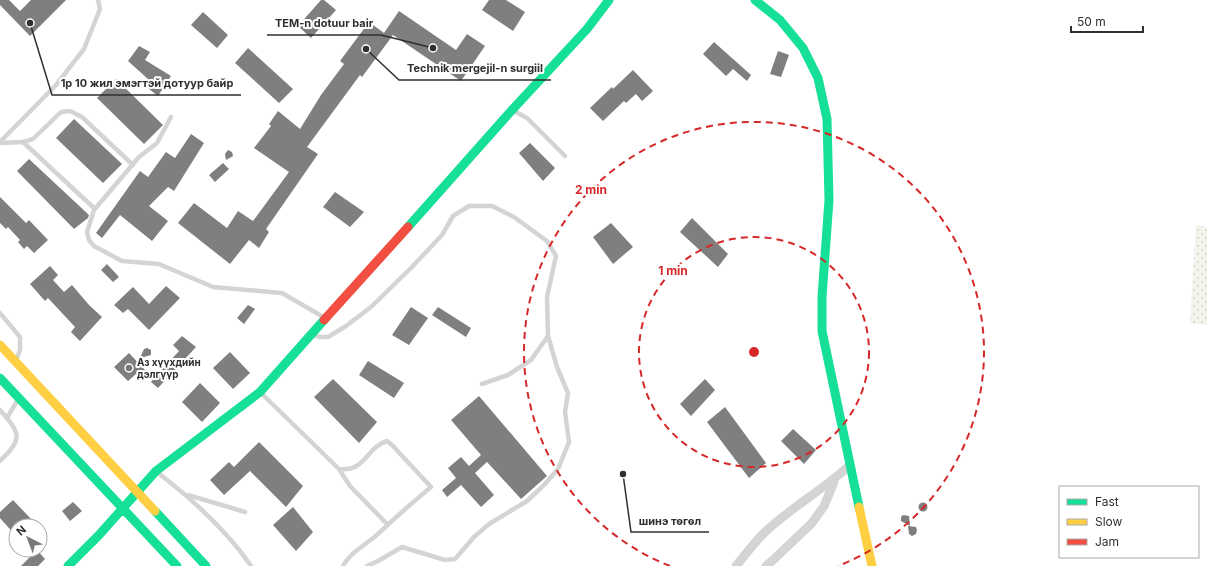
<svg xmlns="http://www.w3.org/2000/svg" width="1207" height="566" viewBox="0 0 1207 566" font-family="Inter,sans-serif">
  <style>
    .grass { fill: url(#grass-dots) }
    .building { fill: #7f7f7f }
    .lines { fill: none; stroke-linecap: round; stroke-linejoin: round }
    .lane { stroke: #d4d4d4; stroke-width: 4.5 }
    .street { stroke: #d4d4d4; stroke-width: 9 }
    .fast { stroke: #16e098; stroke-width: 9 }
    .slow { stroke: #ffcf43; stroke-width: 9 }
    .jam { stroke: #f24e42; stroke-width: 9 }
    .ring { fill: none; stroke: #d62828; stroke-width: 2; stroke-dasharray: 7 5 }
    .poi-dot { fill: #787878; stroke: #fff; stroke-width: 1.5 }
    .labels { text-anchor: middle; stroke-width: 4; stroke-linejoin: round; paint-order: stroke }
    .poi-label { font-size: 10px; font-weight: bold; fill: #2f2f2f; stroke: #fff; text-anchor: start }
    .centre { fill: #d62828; stroke: #fff; stroke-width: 2 }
    .ring-label { font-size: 12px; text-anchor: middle; font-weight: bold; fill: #d62828; stroke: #fff; stroke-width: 4; stroke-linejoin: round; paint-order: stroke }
    .leader { fill: none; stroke: #2f2f2f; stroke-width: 1.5 }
    .callout-dot { fill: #2f2f2f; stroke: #fff; stroke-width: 1.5 }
    .callout-label { font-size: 11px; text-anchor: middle; font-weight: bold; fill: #2f2f2f; stroke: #fff; stroke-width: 4; stroke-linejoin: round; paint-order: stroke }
  </style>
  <defs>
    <pattern id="grass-dots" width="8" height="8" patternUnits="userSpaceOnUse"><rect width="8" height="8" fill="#f2f5ec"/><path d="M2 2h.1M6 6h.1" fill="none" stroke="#d0d2cb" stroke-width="1.8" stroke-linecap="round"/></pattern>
  </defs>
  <rect width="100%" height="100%" fill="#fff"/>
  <path class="grass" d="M1196,225L1207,227V325L1190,323Z"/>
  <path class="building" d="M0,0H9L20,11L31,0H66L30,36L0,5Z
    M321,0H324L336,10L311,38L298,26Z
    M489,0H506L525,12L513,31L482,10Z
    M399,11L456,50L467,34L485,46L461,81L393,35L362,77L360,75L307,147L318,154L266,229L269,232L259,248L249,240L230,264L178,223L194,203L227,228L238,211L253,221L289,172L254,148L271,126L269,124L278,111L300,129L321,95L344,64L340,61L369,22L384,33Z
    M203,12L228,35L217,48L191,25Z
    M714,42L751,75L747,81L733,69L726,76L703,54Z
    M139,46L150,52L145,60L171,76L158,96L144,85L148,79L128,61Z
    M248,48L293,89L279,103L235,63Z
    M778,51L789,55L781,77L770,74Z
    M633,70L653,91L642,101L636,94L626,103L624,101L603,121L590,108L612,87L613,89Z
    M116,79L163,125L144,144L97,98Z
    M74,119L122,164L103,183L56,138Z
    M191,134L204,143L174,191L168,187L149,206L168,221L152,241L120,215L102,238L96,233L140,171L148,177L166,152L175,158Z
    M530,143L555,168L543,181L519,153Z
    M228,150L232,152L233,156L226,160L225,154Z
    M29,159L89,215L88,218L74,229L17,171Z
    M223,163L229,169L215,182L209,175Z
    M335,192L364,212L350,227L323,207Z
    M0,197L26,223L29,220L48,240L34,253L27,246L24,249L18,242L20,240L8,227L6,229L0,223Z
    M692,218L728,254L718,267L680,232Z
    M611,223L633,247L613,264L593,237Z
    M107,264L119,277L113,282L101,270Z
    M50,266L58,275L53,280L64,292L72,285L89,305L102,317L80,341L71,332L75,327L48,298L45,301L30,284Z
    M166,286L180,298L149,330L128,309L123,313L114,305L133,287L149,304Z
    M248,305L255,309L244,324L237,318Z
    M411,307L428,318L409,345L392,335Z
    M438,307L471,328L466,337L432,315Z
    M182,336L196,347L158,388L151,382L179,351L173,345Z
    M147,348L151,350V355L140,358L144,349Z
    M230,352L250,373L233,389L213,368Z
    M129,353L145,370L138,376L136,374L128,381L114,367Z
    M368,361L404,383L394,398L359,375Z
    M333,379L377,422L359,443L314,397Z
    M705,379L715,390L691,416L680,404Z
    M200,383L220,403L202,422L182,402Z
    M479,396L547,476L521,499L487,462L475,473L494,495L481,507L461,485L447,497L442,490L456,478L448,468L461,457L469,466L481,455L451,420Z
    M725,407L766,463L749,478L707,422Z
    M793,429L816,450L804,464L781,441Z
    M259,442L303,486L286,507L250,471L224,495L210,480L229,462L234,467Z
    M13,500L32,520L26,526H16V536L0,518V512Z
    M73,502L82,511L70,521L62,511Z
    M918.5 507a4.5 4.5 0 1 1 9 0a4.5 4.5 0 1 1-9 0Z
    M293,507L313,532L296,551L273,525Z
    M903,515L909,516L910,526L901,521V517Z
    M908,526L916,527L917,530L916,534L912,536L909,534Z
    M37,550L45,559L38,566H21Z"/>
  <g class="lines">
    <path class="lane" d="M514,111L527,118L565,156
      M171,117L157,143L139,157L94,210L87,232L89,240L94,246L122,261L159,264L213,287L282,293L325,318
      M0,142L56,85L84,49L100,9L98,0
      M23,142L95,209
      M0,143L23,142L33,139L61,112L70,111L82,117L133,165
      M0,313L20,337V350L16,360
      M313,335L320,337H328L346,326L371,307L412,267L442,235L453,216L469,206H492L514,217L547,241L556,256L547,297L548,336L557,367L568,393L565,412L569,442L558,469L544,485L527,501L489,524L474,537L455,559L445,560L402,547L378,561L367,566
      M482,384L508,375L531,360L548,336
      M260,392L339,469C366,472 366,447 387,441L392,445L431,487C413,502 396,517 380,532C368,544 351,551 343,566
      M0,410C20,433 24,438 0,461
      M7,418L18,399
      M339,469L350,486L387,524
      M157,472C192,499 226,529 251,566
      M188,495L245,512"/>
    <path class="street" d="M736,566C745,555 754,543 764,533C790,508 823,490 850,465
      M766,566L772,561L812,523L824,506L834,482"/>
    <path class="fast" d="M755,0L780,20L803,48L818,78L827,119L829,200L822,297V331L859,507
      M408,227L512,110L587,29L609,0
      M0,378L177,566
      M155,511L206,566
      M68,566L99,535L156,471L260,392L324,320"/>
    <path class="slow" d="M0,345L155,511
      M859,507L872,566"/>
    <path class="jam" d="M324,320L408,227"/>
  </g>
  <g class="ring">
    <circle cx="754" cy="352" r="115"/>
    <path d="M670 566A230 230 0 1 1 838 566"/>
  </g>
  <circle class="poi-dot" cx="129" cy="368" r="4"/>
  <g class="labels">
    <g class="poi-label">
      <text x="137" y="366">Аз хүүхдийн<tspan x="137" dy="12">дэлгүүр</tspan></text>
    </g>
  </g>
  <circle cx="754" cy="352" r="6" class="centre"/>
  <g class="ring-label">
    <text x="591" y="194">2 min</text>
    <text x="673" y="275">1 min</text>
  </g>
  <path class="leader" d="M433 48L381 35H267M366 49L399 80H551M30 23L52 95H241M623 474L631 532H709"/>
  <g class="callout-dot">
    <circle cx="433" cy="48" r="4"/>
    <circle cx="366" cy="49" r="4"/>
    <circle cx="30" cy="23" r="4"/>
    <circle cx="623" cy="474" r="4"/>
  </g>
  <g class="callout-label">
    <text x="324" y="27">TEM-n dotuur bair</text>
    <text x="475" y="72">Technik mergejil-n surgiil</text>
    <text x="147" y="87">1р 10 жил эмэгтэй дотуур байр</text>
    <text x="670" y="525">шинэ төгөл</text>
  </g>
  <rect x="1059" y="486" width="140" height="72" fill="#ffffff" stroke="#acacac"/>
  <rect x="1067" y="499" width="20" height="6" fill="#16e098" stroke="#acacac"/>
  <text x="1095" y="506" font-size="12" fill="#2f2f2f">Fast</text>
  <rect x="1067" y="519" width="20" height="6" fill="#ffcf43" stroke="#acacac"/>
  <text x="1095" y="526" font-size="12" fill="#2f2f2f">Slow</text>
  <rect x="1067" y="539" width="20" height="6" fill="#f24e42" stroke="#acacac"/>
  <text x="1095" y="546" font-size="12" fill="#2f2f2f">Jam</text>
  <g transform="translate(28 538) rotate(318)"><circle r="19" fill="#ffffff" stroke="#acacac"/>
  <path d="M0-3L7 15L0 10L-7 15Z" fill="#787878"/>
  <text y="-6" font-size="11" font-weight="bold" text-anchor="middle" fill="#2f2f2f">N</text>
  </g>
  <path d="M1071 26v6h72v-6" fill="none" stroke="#2f2f2f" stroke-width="2"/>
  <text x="1077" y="26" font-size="12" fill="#2f2f2f" stroke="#ffffff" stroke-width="3" paint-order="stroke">50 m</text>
</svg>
